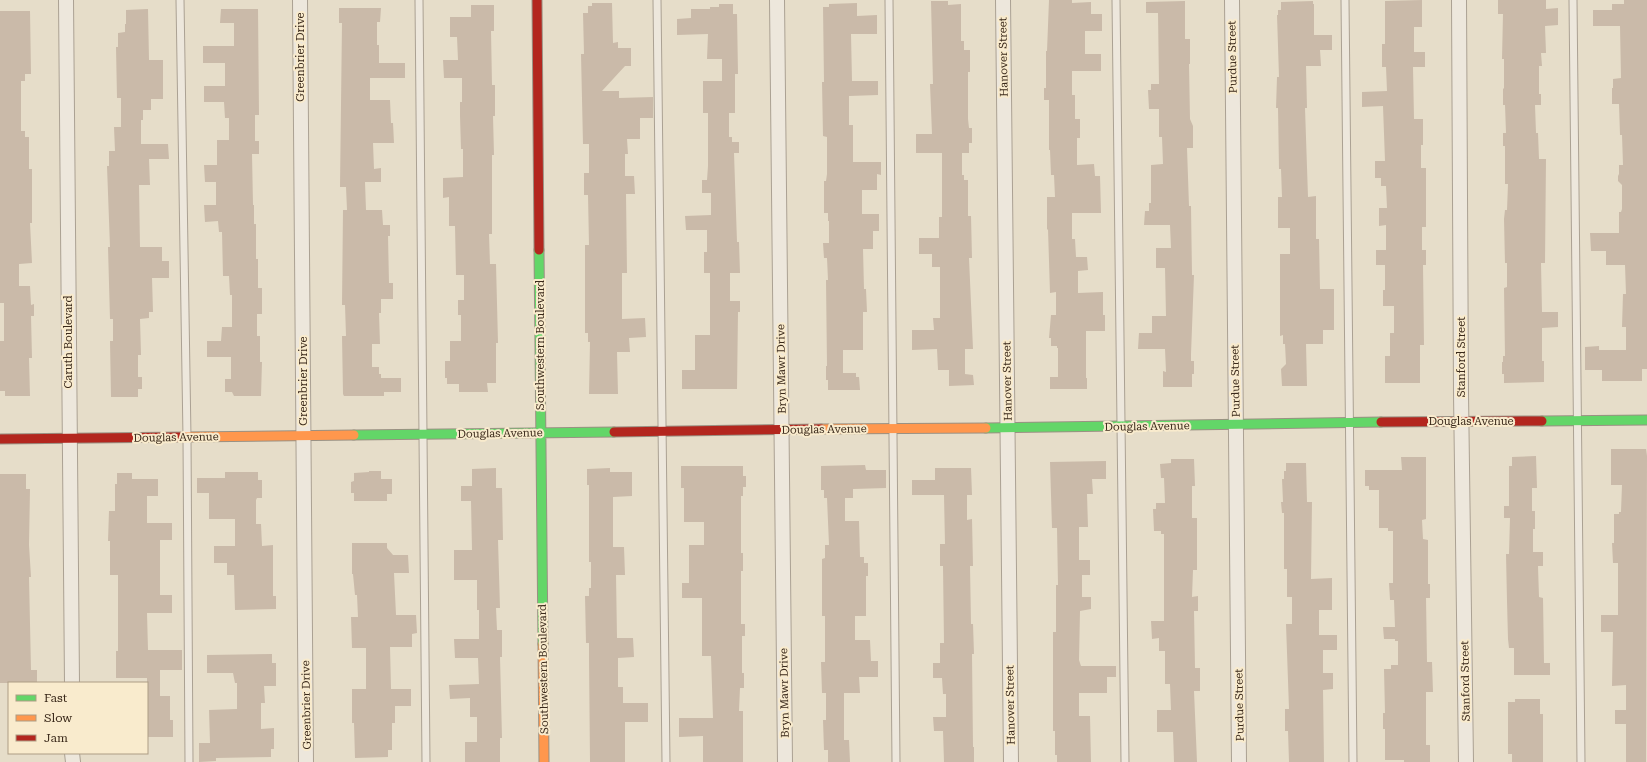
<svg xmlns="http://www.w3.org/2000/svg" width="1647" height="762" viewBox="0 0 1647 762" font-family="'Roboto Serif',serif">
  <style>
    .building { fill: #cabaa9 }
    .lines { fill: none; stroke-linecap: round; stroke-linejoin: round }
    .lane-casing { stroke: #aba193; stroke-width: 9 }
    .street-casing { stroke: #aba193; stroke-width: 16 }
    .fast-casing { stroke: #9a9183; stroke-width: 11 }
    .slow-casing { stroke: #9a9183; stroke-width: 11 }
    .jam-casing { stroke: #9a9183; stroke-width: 11 }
    .lane { stroke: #ede7dc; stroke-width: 7 }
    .street { stroke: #ede7dc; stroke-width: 14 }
    .fast { stroke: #63d668; stroke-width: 9 }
    .slow { stroke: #ff974d; stroke-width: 9 }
    .jam { stroke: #b3261e; stroke-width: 9 }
    .labels { text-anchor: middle; stroke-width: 4; stroke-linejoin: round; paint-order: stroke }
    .street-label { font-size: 11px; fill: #3a291a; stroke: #f9ebcd }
  </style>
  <rect width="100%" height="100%" fill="#e6ddc9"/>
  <path class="building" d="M1049,0H1072V3L1091,2V14H1102V31H1085V54H1101V71H1072V95H1075V119H1080V138H1077V165L1094,164L1095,176H1100L1101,213H1072V239H1075L1076,257H1087L1088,270L1078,271V293L1103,292V315H1105V331H1086V378H1087V389H1050V377H1058V348H1057V346H1051V338H1049L1051,315H1056V292L1050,293L1048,229L1047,230V197H1055L1054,175H1051L1050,150H1049V100H1044V88H1046V51H1047Z
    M1422,0V27H1414V52H1425V67H1413L1414,119H1423V145H1421V168H1426V227H1422V250H1426V265H1423L1424,345H1420V383H1385V356H1390V333H1394V306H1383V290H1385V265H1376V250H1386V225L1379,226V208H1387L1386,186H1381V178H1375V161H1385L1383,106L1362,107V92L1387,91L1386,67H1382V44H1385V1Z
    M1498,0H1546V9L1558,8V25L1545,26L1546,53H1541L1542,66H1539V94H1541V105H1535L1536,133H1538L1539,159H1546L1545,263H1541L1542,312H1558V327L1542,328V361H1544V382L1504,383V374H1502V362H1503V356H1505L1504,288L1507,287V263H1505L1504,219L1505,210H1507L1508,184H1505V146H1503V133H1506L1505,105H1503V88L1504,89V59H1502L1503,14H1498Z
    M1624,0H1647V369H1642V381H1602V370H1585V347L1599,346V350H1626V327H1622L1623,294H1626L1625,265H1606V251H1591L1590,233H1619V212H1621L1622,209V185L1618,181V176L1619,174V165H1623L1622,135H1620L1619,104H1612V88H1613V79L1621,78L1620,26H1593V10H1612V4H1624Z
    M931,1H948V5L961,4V41H964V50H970V72H968V119L969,128H972V143H969V153H962V175H964V180H968V216H971L972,258H969L973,349H965V374L973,375L974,385L949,386V370H938L937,349L912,350V330H934L933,318H940V267H932V254H919V238H939V217H942V153H916V134H932L930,84H933Z
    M1185,1V39H1190V64H1189L1190,119L1193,126V148H1187L1189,206H1191L1192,275H1194L1191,354V361H1194V374H1192V387H1163V371L1166,372L1165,349H1138L1139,333H1152V316H1166L1165,268H1156V248H1171L1170,225H1144L1145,211H1149V203H1151V165L1163,164L1162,137H1159V109H1149L1148,90H1151V84H1159L1158,13H1146V2Z
    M1313,1V4H1314V35H1332V50H1320L1321,66H1306L1307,108H1305L1308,197L1316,196V239H1319L1320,289H1334V330H1323V344H1306L1307,386H1282L1281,369L1286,364L1285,344H1283V335L1280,336V254H1290V228H1278V197H1282L1281,169H1279L1278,108H1276L1277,77H1279L1277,15H1278V10H1281V2Z
    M592,3H612L613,43L618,42V48H631V66H625L602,91H619V98L653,97V118H640V139H627L628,154H625V176H634L635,194H626L627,273H622V319L645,318L646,337L629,338L630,352H617L618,394H589L590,342H588V333H585V245H589L588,195H584V173H589V144H583L581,54H584L583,13H588V6H592Z
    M857,3V16L877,15V34H851L852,81H878V95L849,96V125H853V162H881V175L877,174V190H862V214H879V231H873V249H863L864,289H866L867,312H863V350H843V373H856V377H859L860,390H828V380H826V366H827L826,280H828L827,258H824L823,243H829V221H828V213H824V181H826L827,174V137L823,136L822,82H824L823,7H829V4Z
    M719,4H733V14H737L738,74H735V113H729V137H732V142H739V153H734L737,242H739L740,273H730V301H740V312H738L737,389H682V370H695V335H710V273H704V252H707V230H686L685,216L711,215V193H702V180H707L708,166V113H703V81H722V59H707L708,34L677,35V19L691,18V9H710V7H719Z
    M471,5H494V31H491L492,85H495V116H493L494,155H492V234H489L490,264H496L498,343H496V383H487L488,392H459V384H447V378H445V361H450V341H461V315H458V300H464V275H456L455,226H449V197L443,198V178L463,177V149H461L460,116V102H462V78H444L443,60H458L457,37H450V17H471Z
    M339,8H381L380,22H377V45H379V63H405V78H370V100H390L391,123H393L394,143H373L374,169L381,168V182H365L366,210H382L383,225H390V236H388L389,283H393V299H381V313H379L380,344H372V367H379V374H381V378H401V392H384V396H344L343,394L342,336H346L345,305H342L343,210H347L346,187H340L342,23H339Z
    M148,9L149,60H163V99H151V110H143V120H141V144H168L169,159H149L150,185H139L140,247H162V261H169V278H152L153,312H149V318L140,319L141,355H138V377H142V389H138V397H111L110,341H113V319H110L108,247H110L107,166H109V151H115L114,127H121V98H117L116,47H118V33L125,32V24H126V10Z
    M221,9H258L259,115H255V141H259V154H252L253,205H254V224H256V259H258V288H262V314H257V336H260V362H262L261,396H234L232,392H225V379H231V357H207V341H221L222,327H232V295H230L229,276H223L222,232H219L218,221L205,222L204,205H216V182H205L204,165H217V140H229V118H225L224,102H204V86H225V63H203V46H234V23H220Z
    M0,11H30L31,74H25V81H21V131H25V137H29V169H32V223H30L32,263L19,264V286H30L31,305L34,304V316H31L32,358H29L30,396H5V391H0V341H4V303H0Z
    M1611,449H1646L1647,456L1646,762H1626V724H1615V710H1626V685L1612,686L1613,632H1601V615H1618V563H1613L1612,543H1614V514H1619V512H1621L1622,485H1611Z
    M1536,456L1537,488H1532V511H1535V529H1533V552H1543V566H1538L1539,597L1543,598L1544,663H1550V675H1514V648H1509L1508,639L1507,601L1506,554H1509L1510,518H1504V506H1509V466H1512V457Z
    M1401,457H1426V519L1422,520L1423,539L1428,540V584H1430V598H1426L1427,662H1432L1433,692H1426V745H1430V762H1404V760H1385V729H1383V713H1385L1384,669H1391V665H1398V641H1395V639H1384L1383,627H1395L1394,600H1390L1389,583H1393V531H1388V528H1379V490H1369V486H1365V470H1402Z
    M1171,459H1194L1195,486H1192V518H1197V570H1193L1192,597L1198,596V611H1194L1195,668H1200V691H1194L1197,762H1174L1173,732H1157V710H1171L1170,684H1165V651H1159V638L1152,639L1151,621H1164V534H1161V531H1154L1153,509H1156V503H1165L1164,478H1161L1160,464L1171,463Z
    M1106,461V479H1092L1093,494H1087L1088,527H1079V560H1090V575H1082V597H1091V609L1080,611L1079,660L1081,666H1116V677H1107V693H1079V716H1090L1091,762H1057V755H1055V731H1053V632H1056V585H1058L1057,528H1052L1050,462Z
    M1286,463H1306L1307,502H1312L1311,579L1332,578V610H1319V635H1337V650H1323V673H1333V689L1323,690L1324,762H1289L1288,731H1285V709H1289L1286,624H1292V597H1287V569H1284V513H1282L1281,502H1283L1282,479H1284V471H1286Z
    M865,465L866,470H886V488L853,489V498H845V521H859L860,557H864V563H868V576H866V616H855V640H870L871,661H878V677H859L860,693H844V740H849L850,762H828V750H824L823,720H826V693H822L821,662H825V616H822V559L825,558V545H829L827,498H824V490H821V466Z
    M681,466H743V476H746V487H743V496H741V553H743V571H741V624H745V636H742V673H744V688H740L739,711H743V762H703V736L679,737V718H713L711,656H702V598H682V583H689V545H704V522H684V488H681Z
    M496,468V488H502L503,540H498L500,608H496L497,630H502V657H500L502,738H500V762H465V742H477V717H470V698L450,699L449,685L479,684L478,658H455L454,639H479V610H477V580H454V550H472L471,501H461V486H472V469Z
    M610,468V472H632V496L613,497V547H624L625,575H616L617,638H633L634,657L618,658V687H623V703H648V722H625V762H590L589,658V643H586L585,596H589V588H591V562H589V485H587V469Z
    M935,468H971L972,495H967V520L972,519L973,566H970L971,624H973L974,654H972L973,747H974V762H944L943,731H934L933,717H946V694H943L942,678H933V663H940V643H944L943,566H940V544H945L944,495H912V480H935Z
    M369,471H381V479H392V494H387V501H354V493H351V482L354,481V473L369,472Z
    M225,472H258V480H262V498H257L256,500V524H261L262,546L273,545V596H276V609L235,610L234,575H227V563H214V546H235V519H209V493H197V478H225Z
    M117,473H132V479H158V496H147V523H172V540H160V595H172V613H147L148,650H182V670H160V696H170V720H173V737H147V678H116V651H118V575H110V541H108L109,511H115V484H117Z
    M0,474H26V489H30L29,545L31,577H29L31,670H37V683H0Z
    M352,543H387V548L393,555H408L409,573H394L396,615H416L417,633L412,634V647H390L391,689H411V706H395V723H392V750H388V757L355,758L354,723H352V689H366V648H352L351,617H358L357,595H355L353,574H352Z
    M272,654V663H276V686H264L265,703H261V729L274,728V749H271V757L216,758V761L199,762V743H210L209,710L237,709V683H235L233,673H207V655Z
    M1515,699H1540V714H1543V762H1512V754H1508V702H1515Z"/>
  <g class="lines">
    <defs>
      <path id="lane" d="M180,0L187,437L189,762
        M419,0L426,762
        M657,0L666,762
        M889,0L896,762
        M1116,0L1125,762
        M1345,0L1353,762
        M1573,0L1581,762"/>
      <path id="street" d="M66,0L72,683
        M300,0L306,762
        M777,0L785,762
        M1003,0L1011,762
        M1232,0L1239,762
        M1459,0L1461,393L1466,762
        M72,753L73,762"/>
      <path id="fast" d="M539,250L543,644
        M1542,421L1647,420
        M986,428L1381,422
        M354,435L614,432"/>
      <path id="slow" d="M821,429L986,428
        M184,437L354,435
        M543,644L544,762"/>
      <path id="jam" d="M537,0L539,250
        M1381,422L1542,421
        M614,432L821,429
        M0,439L184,437"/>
    </defs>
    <use href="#lane" class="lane-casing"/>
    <use href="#street" class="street-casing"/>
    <use href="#fast" class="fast-casing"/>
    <use href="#slow" class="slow-casing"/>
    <use href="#jam" class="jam-casing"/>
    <use href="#lane" class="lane"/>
    <use href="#street" class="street"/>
    <use href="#fast" class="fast"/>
    <use href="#slow" class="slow"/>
    <use href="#jam" class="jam"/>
  </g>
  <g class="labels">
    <g class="street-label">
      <text transform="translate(300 57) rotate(-90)" y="4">Greenbrier Drive</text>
      <text transform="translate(1003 57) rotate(-91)" y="4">Hanover Street</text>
      <text transform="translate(1232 57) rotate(-91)" y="4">Purdue Street</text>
      <text transform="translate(68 342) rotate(-90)" y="4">Caruth Boulevard</text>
      <text transform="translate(540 345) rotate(-90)" y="4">Southwestern Boulevard</text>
      <text transform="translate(1461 357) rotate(-90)" y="4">Stanford Street</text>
      <text transform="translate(781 369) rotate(-91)" y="4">Bryn Mawr Drive</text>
      <text transform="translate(303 381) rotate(-90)" y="4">Greenbrier Drive</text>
      <text transform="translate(1007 381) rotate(-91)" y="4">Hanover Street</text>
      <text transform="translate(1235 381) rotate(-91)" y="4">Purdue Street</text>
      <text x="1471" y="425">Douglas Avenue</text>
      <text transform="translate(1147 426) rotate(-1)" y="4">Douglas Avenue</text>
      <text transform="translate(824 429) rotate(-1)" y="4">Douglas Avenue</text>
      <text transform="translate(500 433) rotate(-1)" y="4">Douglas Avenue</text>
      <text transform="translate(176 437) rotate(-1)" y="4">Douglas Avenue</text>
      <text transform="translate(543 669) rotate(-91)" y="4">Southwestern Boulevard</text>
      <text transform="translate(1465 681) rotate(-91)" y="4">Stanford Street</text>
      <text transform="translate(784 693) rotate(-91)" y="4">Bryn Mawr Drive</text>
      <text transform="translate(306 705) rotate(-91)" y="4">Greenbrier Drive</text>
      <text transform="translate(1010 705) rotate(-91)" y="4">Hanover Street</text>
      <text transform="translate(1239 705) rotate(-91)" y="4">Purdue Street</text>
    </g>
  </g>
  <rect x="8" y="682" width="140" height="72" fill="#f9ebcd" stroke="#ad9d85"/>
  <rect x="16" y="695" width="20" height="6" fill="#63d668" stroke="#ad9d85"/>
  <text x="44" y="702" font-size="12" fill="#3a291a">Fast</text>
  <rect x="16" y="715" width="20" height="6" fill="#ff974d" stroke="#ad9d85"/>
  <text x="44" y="722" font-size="12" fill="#3a291a">Slow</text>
  <rect x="16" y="735" width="20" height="6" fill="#b3261e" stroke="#ad9d85"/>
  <text x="44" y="742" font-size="12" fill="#3a291a">Jam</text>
</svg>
